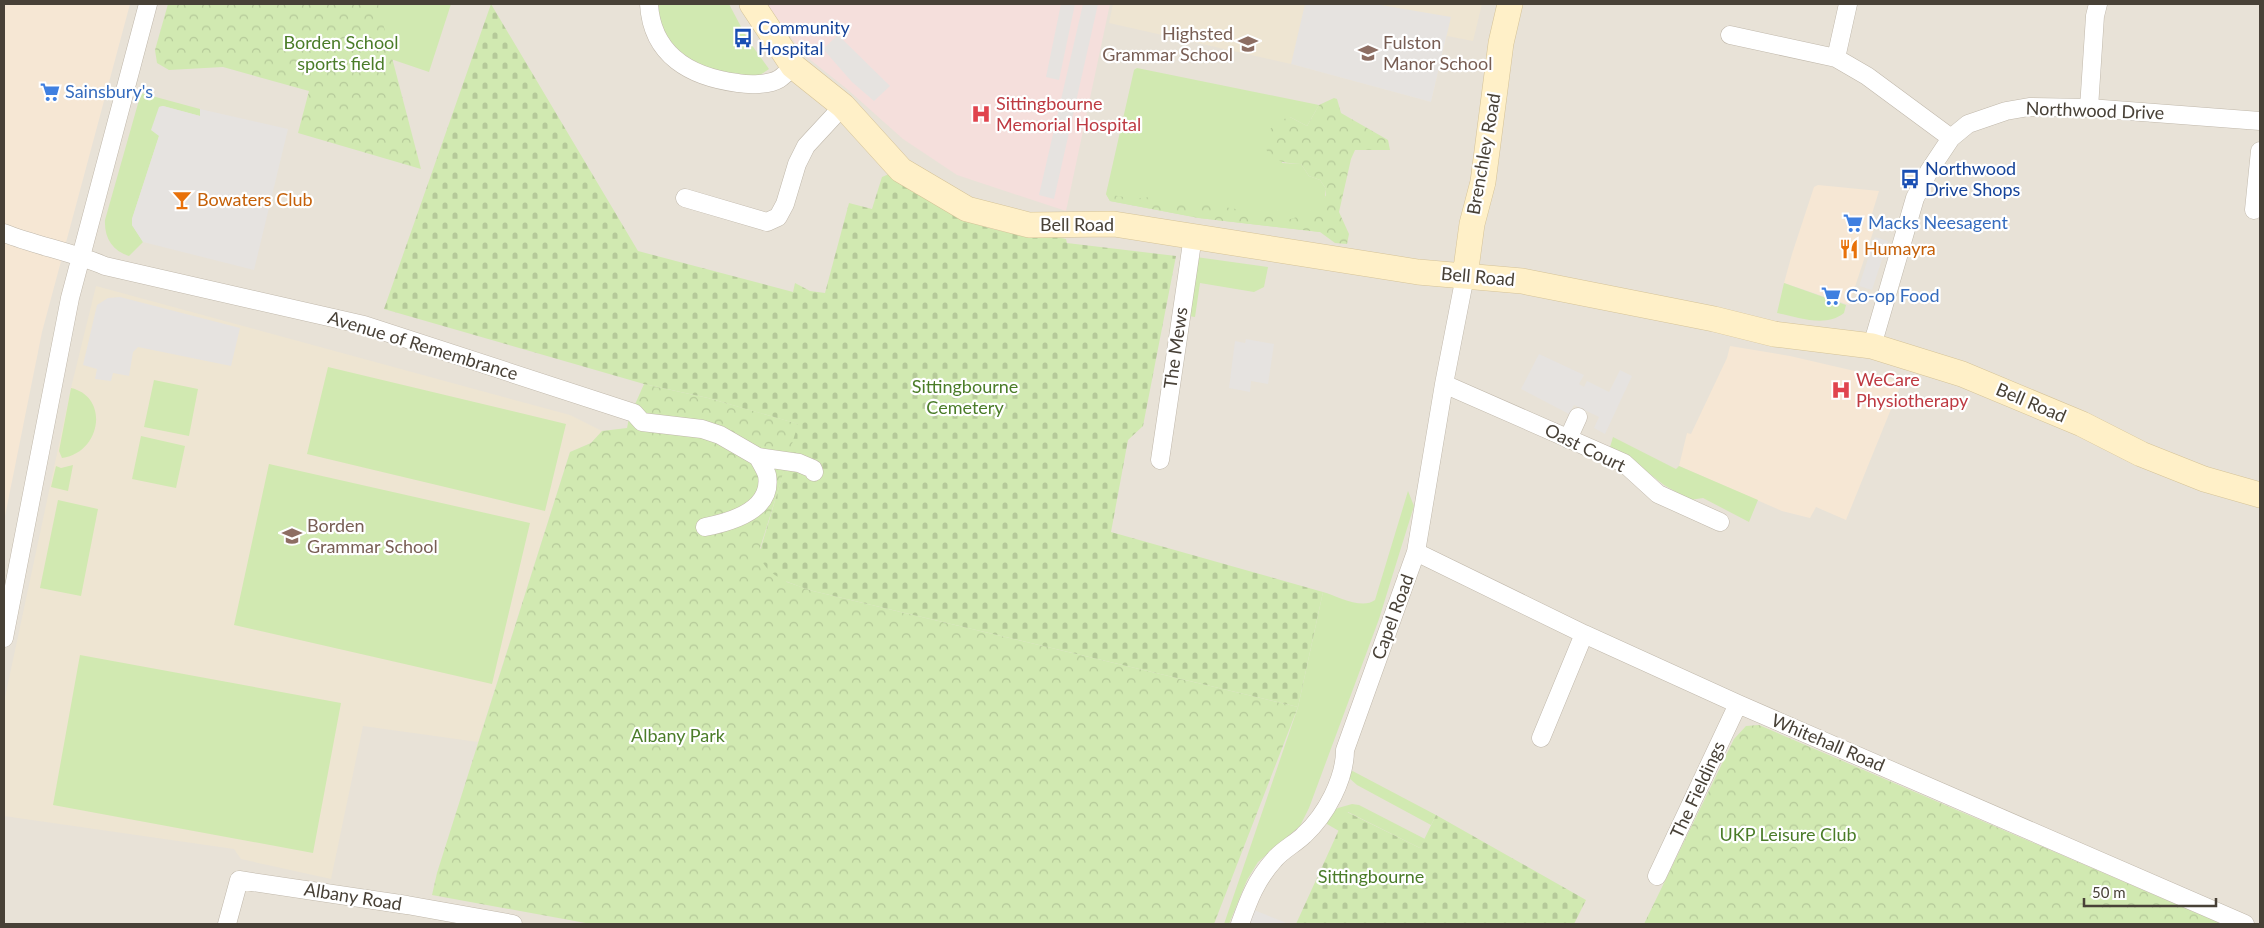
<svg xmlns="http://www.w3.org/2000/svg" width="2264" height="928" viewBox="0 0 2264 928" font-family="Lato,sans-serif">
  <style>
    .residential { fill: #e8e2d7 }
    .commercial { fill: #f6e7d4 }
    .education { fill: #eee5d2 }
    .medical { fill: #f5dfdc }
    .grass { fill: #d1e9b1 }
    .forest { fill: url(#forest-crowns) }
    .cemetery { fill: url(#cemetery-stones) }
    .parking { fill: #e6e3e0 }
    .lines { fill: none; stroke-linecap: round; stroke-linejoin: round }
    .street-casing { stroke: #c0b8ab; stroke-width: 19 }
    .secondary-casing { stroke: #d5c398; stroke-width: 26 }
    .street { stroke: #fff; stroke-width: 18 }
    .secondary { stroke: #fff0c8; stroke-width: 25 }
    .labels { text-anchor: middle; stroke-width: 4.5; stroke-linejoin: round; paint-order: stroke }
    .transit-label { font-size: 18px; fill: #164399; stroke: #fff; text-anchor: start }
    .education-label { font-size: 18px; fill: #785e54; stroke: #fff; text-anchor: start }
    .park-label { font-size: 18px; fill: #4a7c28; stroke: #fff }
    .shop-label { font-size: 18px; fill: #366cbe; stroke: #fff; text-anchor: start }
    .health-label { font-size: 18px; fill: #be3a42; stroke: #fff; text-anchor: start }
    .street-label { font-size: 18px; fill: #484137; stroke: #fff }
    .food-label { font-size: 18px; fill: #c56008; stroke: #fff; text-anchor: start }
  </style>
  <defs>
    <pattern id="forest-crowns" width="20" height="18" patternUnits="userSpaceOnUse" patternTransform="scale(1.25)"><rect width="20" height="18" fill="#d1e9b1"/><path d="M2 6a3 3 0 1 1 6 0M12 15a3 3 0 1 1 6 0" fill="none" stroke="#b5c999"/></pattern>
    <pattern id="cemetery-stones" width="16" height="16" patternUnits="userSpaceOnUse" patternTransform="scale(1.25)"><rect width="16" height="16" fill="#d1e9b1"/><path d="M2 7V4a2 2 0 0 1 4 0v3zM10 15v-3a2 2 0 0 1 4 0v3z" fill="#b5c999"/></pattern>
  </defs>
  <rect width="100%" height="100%" fill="#f4f1e9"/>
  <path class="residential" d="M4,4H2260V924H4Z"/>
  <path class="commercial" d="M4,4H130L42,332L4,521Z
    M1818,185L1879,191L1871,217L1877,220L1849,305L1784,283L1792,254L1814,187Z
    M1730,346L1790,356L1902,382L1846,520L1816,507L1810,518L1782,511L1679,466L1687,433L1691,434L1727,358Z"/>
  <path class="education" d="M1113,4H1482L1473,41L1447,36L1431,102L1291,64L1109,23Z
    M96,286L570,415L602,431L591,443L570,452L478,742L363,726L331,879L241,859L234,849L4,816V702L71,388Z"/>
  <path class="medical" d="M767,4H1110L1066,211L957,175L903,139L847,89L803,54Z"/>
  <path class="grass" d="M229,4H451L429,72Z
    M654,4H729L748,40L769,69L760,75L732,76L690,62L667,38Z
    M1137,68L1319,105L1307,126L1290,117L1282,163L1301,164L1309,176L1320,180L1326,189L1320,232L1199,218L1110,201L1106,194L1134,70Z
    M141,93L200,109V116L163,106L159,107V136L132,219V225L143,242L129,256C112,251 104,237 105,220Z
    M1196,257L1268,267L1264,287L1254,292L1200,283L1195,317L1188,316Z
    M1784,283L1846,305L1844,313C1825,328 1799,317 1777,313Z
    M328,367L566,424L545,511L307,454Z
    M154,380L198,389L189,436L144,427Z
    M71,388C110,397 101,453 62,458L59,451Z
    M141,436L185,446L176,488L132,479Z
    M1613,437L1676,469L1679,466L1758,500L1749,522L1703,498L1690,500L1664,485L1627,456L1612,450L1610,447Z
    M269,464L530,523L492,684L234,625Z
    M73,465L68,491L51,487L56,466L61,468Z
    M1408,491L1414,506L1379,619L1309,808L1300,826L1258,862L1247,880L1229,924H1224L1298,707L1323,592C1337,596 1362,610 1375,600Z
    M58,500L98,509L81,596L40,588Z
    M80,655L341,703L313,853L53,805Z
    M1345,767L1436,815L1431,825L1357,785L1348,777Z
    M1352,804L1359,805L1425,839L1420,848L1348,812L1339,831L1320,820L1338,808Z"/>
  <path class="forest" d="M168,4H378L421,169L298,133L309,91L223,67L169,70L157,63L155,50Z
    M1334,98L1337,99L1341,113L1388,140L1390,150H1355L1351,159L1339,212L1349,234L1347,244L1335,243L1320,232L1199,218L1110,201L1106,194L1136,199L1145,197L1170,201H1191L1291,219L1317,210L1326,195V189L1320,180L1309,176L1301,164C1280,163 1263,160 1264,134L1281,120L1290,117L1307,126L1319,105Z
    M644,384L708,398L799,424L760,548L787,582L813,591L1298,707L1214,924H591L432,895L437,873L570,452L591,443L602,431L627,428L629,418Z
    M1759,725L2222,924H1644L1734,739L1746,726Z"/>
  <path class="cemetery" d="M491,4L638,251L793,292L795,283L810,291L825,293L849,203L872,209L882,177L889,174C910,187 931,204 954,215C982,229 1013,234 1043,238L1047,235L1066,239L1067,243L1176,256L1143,426L1128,440L1111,532L1323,592L1298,707L813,591C791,583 767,578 759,554L798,424L708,398L644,384L384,309Z
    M1347,812L1420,848L1436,815L1586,900L1574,924H1296Z"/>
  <path class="parking" d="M1061,4H1075L1059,80L1046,77Z
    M1083,4H1098L1054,199L1039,195Z
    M1305,4H1375L1451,17L1431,102L1291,64Z
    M838,35L890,86L874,101L852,82L823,49Z
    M163,106L200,116V109L288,129L254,270L143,242L132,225V219L159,136L151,130L159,107Z
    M1875,237L1888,241L1872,290L1859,286Z
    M120,297L240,328L231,366L138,347L133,352L129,376L113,373L111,381L95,379L97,369L83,365L97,305L108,298Z
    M1246,339L1274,344L1268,384L1251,381L1250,392L1229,388L1235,341L1245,343Z
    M1539,354L1584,375L1579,384L1584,387L1587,381L1609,392L1620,370L1632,376L1605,434L1594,428L1599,417L1574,405L1569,414L1521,389Z
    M1254,910L1284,922L1287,924H1248Z"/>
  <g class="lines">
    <defs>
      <path id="street" d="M649,4C652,56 691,77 738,83C749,85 769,85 779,79C784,76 789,70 793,66
        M1730,35L1836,58L1867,76L1951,138
        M1836,58L1848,4
        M2089,108L2095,16L2098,4
        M685,198L767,222L778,217L785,204L797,164L806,146L843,106
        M2254,210L2260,151
        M4,233C37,246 72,252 105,266L364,325L634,413L642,422L702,429L720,435L758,457L799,463L813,469L814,472
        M1872,346L1915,198L1929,171L1951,138L1968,124L2006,111L2029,107L2089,108L2260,121
        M1444,384L1624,463L1658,494L1720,522
        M1568,439L1578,417
        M1160,460L1193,236
        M705,527C731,522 773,510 767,475C765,469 761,463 758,457
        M1416,552L1584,634L1738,704L2245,924
        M4,638L70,298L148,4
        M1541,738L1584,634
        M1657,876L1738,704
        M227,924L239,880L407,905L513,924
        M1240,924C1249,899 1256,880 1274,860C1282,850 1295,844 1304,835C1326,815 1345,779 1345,750L1416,552L1444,384L1465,276"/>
      <path id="secondary" d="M752,4L793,66L843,106L901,170L967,209L1029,225L1114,224L1418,272L1522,281L1714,319L1774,334L1872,346L1962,374L2082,424L2141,454L2204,479L2260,495
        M1465,276L1472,224L1483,182L1501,43L1510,4"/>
    </defs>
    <use href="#street" class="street-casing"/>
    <use href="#secondary" class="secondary-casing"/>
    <use href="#street" class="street"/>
    <use href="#secondary" class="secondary"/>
  </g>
  <defs>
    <symbol id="bus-bare" viewBox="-9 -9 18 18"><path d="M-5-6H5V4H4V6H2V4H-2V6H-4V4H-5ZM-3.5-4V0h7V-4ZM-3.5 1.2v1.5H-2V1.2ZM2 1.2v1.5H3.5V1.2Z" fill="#1a4fb4" stroke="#fff" stroke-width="2.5" paint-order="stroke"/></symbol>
    <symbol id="school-bare" viewBox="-9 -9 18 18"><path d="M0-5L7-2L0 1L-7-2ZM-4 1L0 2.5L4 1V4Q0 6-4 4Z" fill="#8d6e63" stroke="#fff" stroke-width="2.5" paint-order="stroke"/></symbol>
    <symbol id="supermarket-bare" viewBox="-9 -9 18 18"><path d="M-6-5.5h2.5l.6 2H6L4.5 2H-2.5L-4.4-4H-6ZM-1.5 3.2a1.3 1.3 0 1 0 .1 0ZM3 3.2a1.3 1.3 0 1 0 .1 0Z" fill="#3f7fe0" stroke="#fff" stroke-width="2.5" paint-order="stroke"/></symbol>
    <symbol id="hospital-bare" viewBox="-9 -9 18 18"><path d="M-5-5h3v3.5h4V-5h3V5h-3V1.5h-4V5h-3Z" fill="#e0444e" stroke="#fff" stroke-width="2.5" paint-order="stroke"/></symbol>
    <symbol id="bar-bare" viewBox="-9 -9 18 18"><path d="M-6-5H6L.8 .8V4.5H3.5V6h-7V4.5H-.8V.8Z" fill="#e8710a" stroke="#fff" stroke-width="2.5" paint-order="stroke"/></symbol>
    <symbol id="restaurant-bare" viewBox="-9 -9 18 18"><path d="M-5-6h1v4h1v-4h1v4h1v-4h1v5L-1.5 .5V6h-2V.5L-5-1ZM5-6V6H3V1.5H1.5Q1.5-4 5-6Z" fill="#e8710a" stroke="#fff" stroke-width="2.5" paint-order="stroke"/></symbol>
  </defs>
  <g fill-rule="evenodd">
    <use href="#bus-bare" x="729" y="24" width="28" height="28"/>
    <use href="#school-bare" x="1234" y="30" width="28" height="28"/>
    <use href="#school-bare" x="1354" y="39" width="28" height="28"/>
    <use href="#supermarket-bare" x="36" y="78" width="28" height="28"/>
    <use href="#hospital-bare" x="967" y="100" width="28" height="28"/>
    <use href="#bus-bare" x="1896" y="165" width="28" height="28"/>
    <use href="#bar-bare" x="168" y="186" width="28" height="28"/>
    <use href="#supermarket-bare" x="1839" y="209" width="28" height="28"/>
    <use href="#restaurant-bare" x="1835" y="235" width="28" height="28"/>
    <use href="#supermarket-bare" x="1817" y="282" width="28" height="28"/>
    <use href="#hospital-bare" x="1827" y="376" width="28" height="28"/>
    <use href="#school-bare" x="278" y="522" width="28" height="28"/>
  </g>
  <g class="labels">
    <g class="transit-label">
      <text x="758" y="34">Community<tspan x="758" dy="21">Hospital</tspan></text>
      <text x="1925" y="175">Northwood<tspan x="1925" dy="21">Drive Shops</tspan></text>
    </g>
    <g class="education-label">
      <text x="1233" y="40" text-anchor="end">Highsted<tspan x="1233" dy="21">Grammar School</tspan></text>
      <text x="1383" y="49">Fulston<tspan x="1383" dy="21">Manor School</tspan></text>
      <text x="307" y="532">Borden<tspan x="307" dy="21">Grammar School</tspan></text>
    </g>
    <g class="park-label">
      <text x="341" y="49">Borden School<tspan x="341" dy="21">sports field</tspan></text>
      <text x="965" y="393">Sittingbourne<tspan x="965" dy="21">Cemetery</tspan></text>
      <text x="678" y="742">Albany Park</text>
      <text x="1788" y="841">UKP Leisure Club</text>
      <text x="1371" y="883">Sittingbourne</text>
    </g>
    <g class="shop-label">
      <text x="65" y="98">Sainsbury's</text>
      <text x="1868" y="229">Macks Neesagent</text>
      <text x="1846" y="302">Co-op Food</text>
    </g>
    <g class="health-label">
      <text x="996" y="110">Sittingbourne<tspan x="996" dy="21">Memorial Hospital</tspan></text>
      <text x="1856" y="386">WeCare<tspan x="1856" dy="21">Physiotherapy</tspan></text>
    </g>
    <g class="street-label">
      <text transform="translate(2095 111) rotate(2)" y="6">Northwood Drive</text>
      <text transform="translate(1484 154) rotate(-80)" y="6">Brenchley Road</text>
      <text x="1077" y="231">Bell Road</text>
      <text transform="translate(1478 277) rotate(5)" y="6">Bell Road</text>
      <text transform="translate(423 346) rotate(17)" y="6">Avenue of Remembrance</text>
      <text transform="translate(1176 348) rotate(-82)" y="6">The Mews</text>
      <text transform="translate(2031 403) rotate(23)" y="6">Bell Road</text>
      <text transform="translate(1585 448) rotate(26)" y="6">Oast Court</text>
      <text transform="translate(1393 617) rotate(-70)" y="6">Capel Road</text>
      <text transform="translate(1828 743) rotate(23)" y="6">Whitehall Road</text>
      <text transform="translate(1698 790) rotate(-65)" y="6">The Fieldings</text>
      <text transform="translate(353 897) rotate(9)" y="6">Albany Road</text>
    </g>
    <g class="food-label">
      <text x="197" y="206">Bowaters Club</text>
      <text x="1864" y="255">Humayra</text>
    </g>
  </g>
  <rect width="2264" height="928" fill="none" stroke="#484137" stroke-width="10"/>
  <path d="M2084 898v8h132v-8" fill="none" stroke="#484137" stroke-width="2.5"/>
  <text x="2092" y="898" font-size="15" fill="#484137" stroke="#ffffff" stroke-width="4" paint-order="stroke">50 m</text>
</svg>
